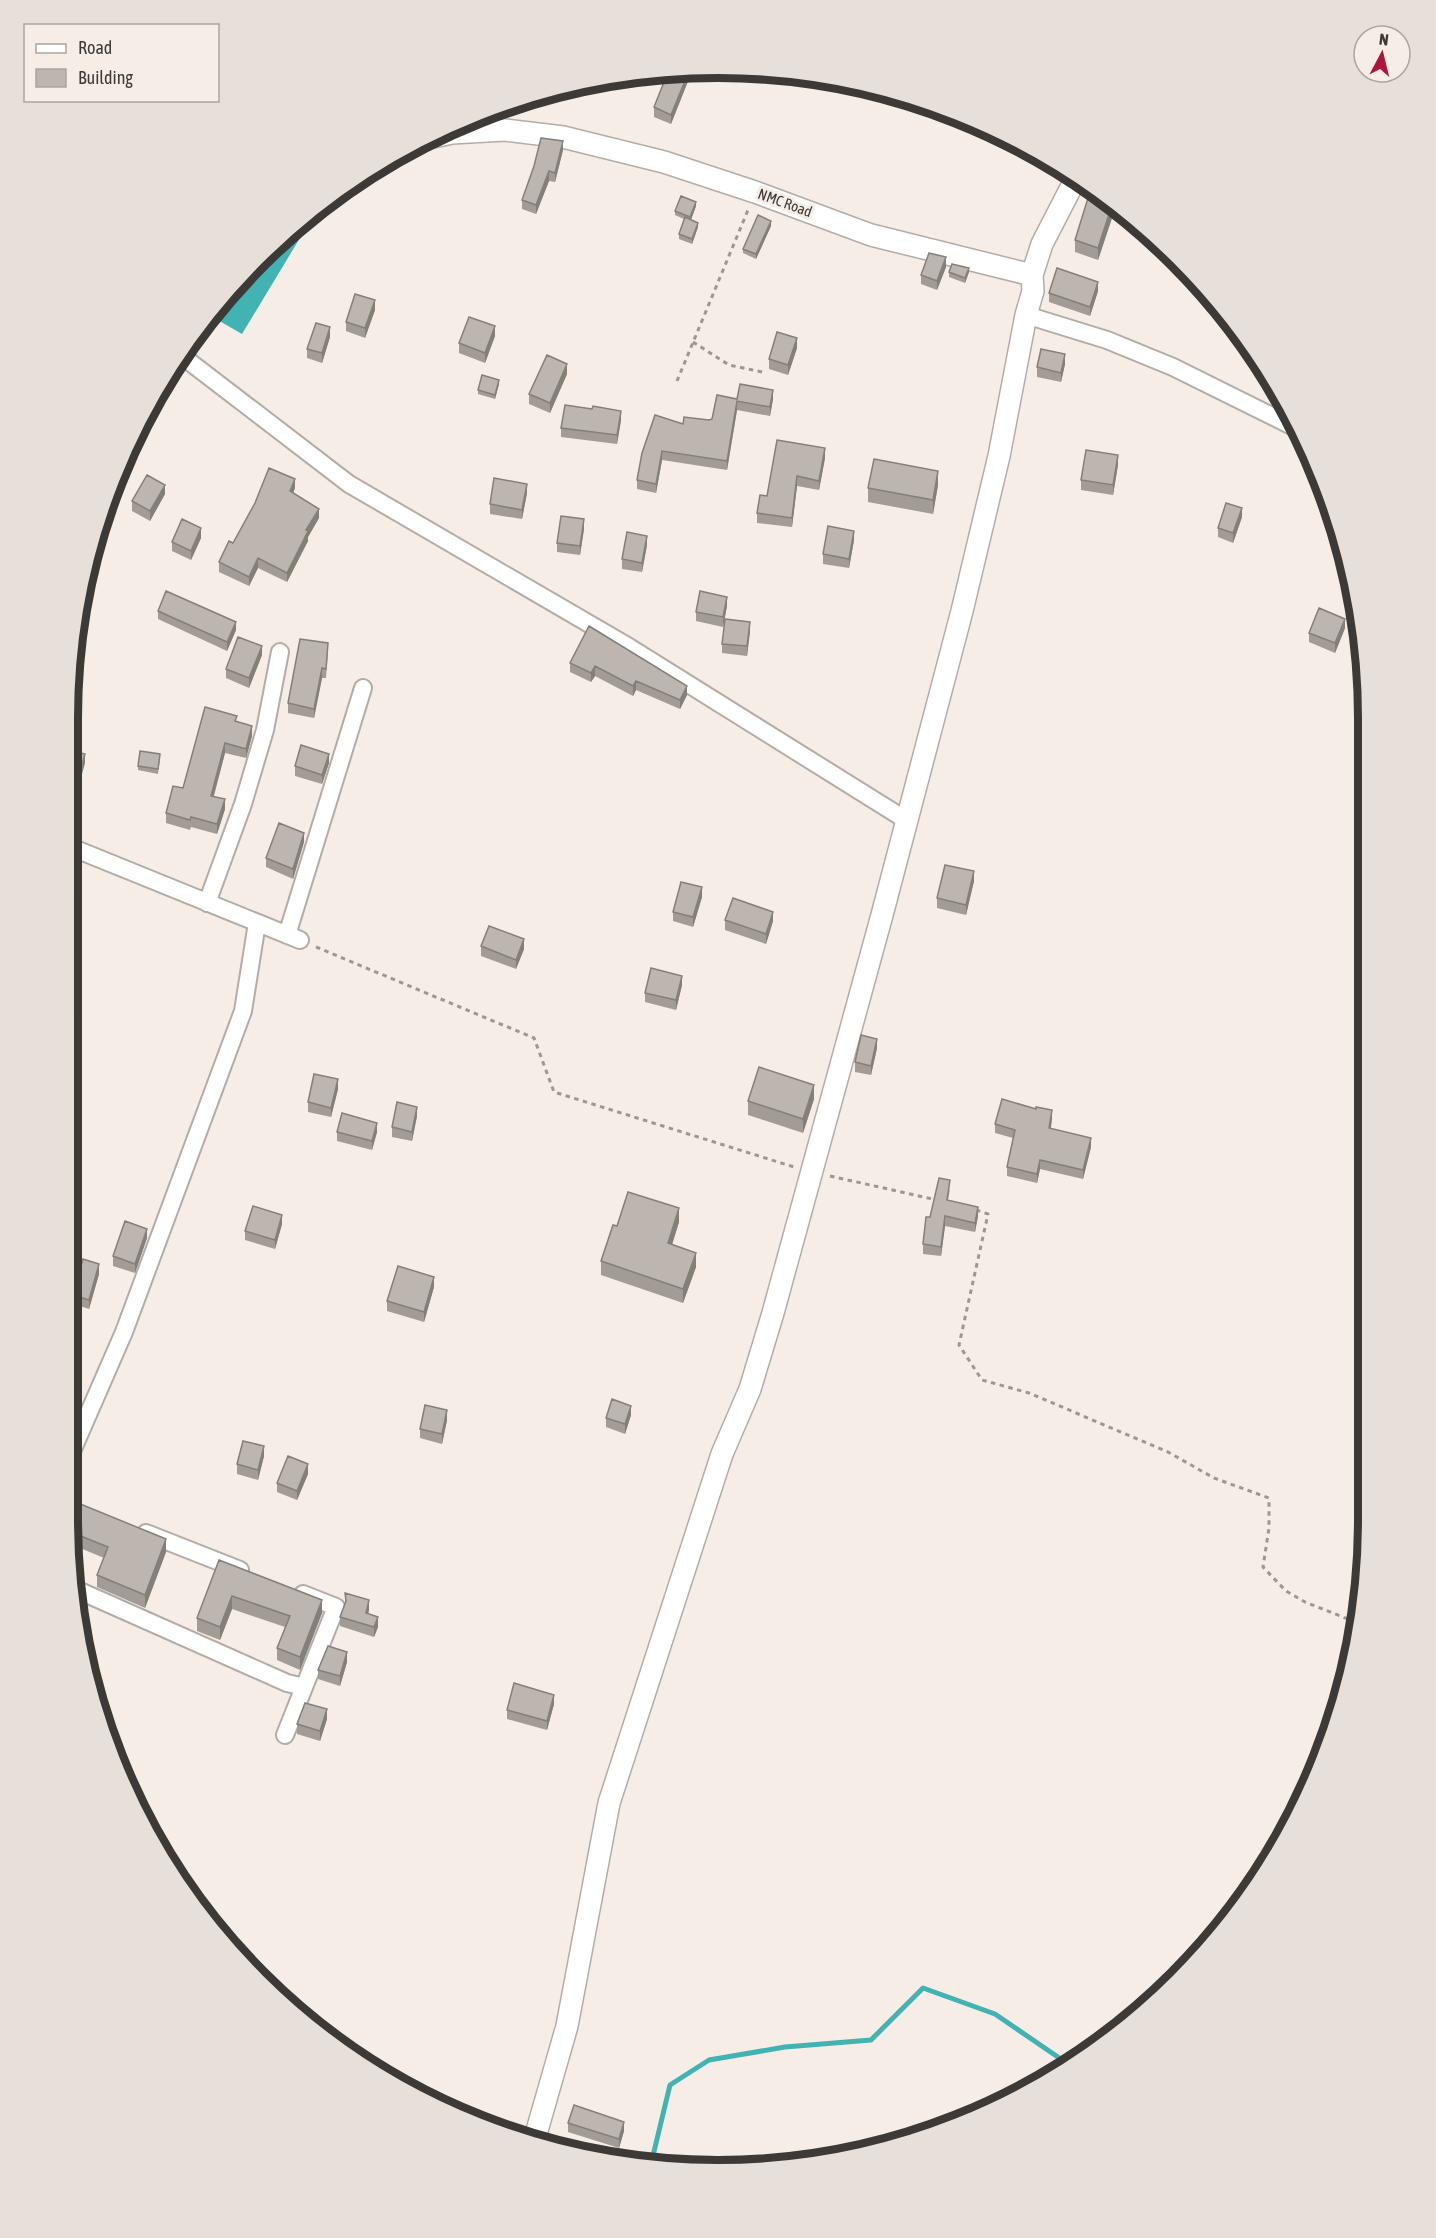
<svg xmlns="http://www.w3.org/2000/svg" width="1436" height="2238" viewBox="0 0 1436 2238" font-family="'Asap Condensed',sans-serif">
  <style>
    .water { fill: #41b3b3 }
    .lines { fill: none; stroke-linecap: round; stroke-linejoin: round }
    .stream { stroke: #41b3b3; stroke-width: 5 }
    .minor-casing { stroke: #b5aca7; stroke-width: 20 }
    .tertiary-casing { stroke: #b5aca7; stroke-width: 24 }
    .path { stroke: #9d9692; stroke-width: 3; stroke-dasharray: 4.5 4.5; stroke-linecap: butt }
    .minor { stroke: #fff; stroke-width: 16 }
    .tertiary { stroke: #fff; stroke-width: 21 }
    .wall { fill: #a39c96 }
    .shaded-wall { fill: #847f7a }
    .building { fill: #bdb5af; stroke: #847f7a; stroke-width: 1.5 }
    .labels { text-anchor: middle; stroke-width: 6; stroke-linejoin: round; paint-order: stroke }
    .street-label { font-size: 15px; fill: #3c3936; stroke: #f6ede7 }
    .rim { fill: none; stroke: #3c3936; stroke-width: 8 }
  </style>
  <rect width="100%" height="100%" fill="#f6ede7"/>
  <path class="water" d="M301,221L303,233L242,334L209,315L289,229Z"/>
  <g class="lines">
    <path class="stream" d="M651,2164L670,2085L709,2060L785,2047L871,2040L923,1988L995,2014L1071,2066"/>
    <defs>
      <path id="minor" d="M1026,315L1107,340L1173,367L1296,428
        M182,356L349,484L629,647L906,820
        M73,848L300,940
        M207,903L243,804L265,730L280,652
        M287,935L363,688
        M73,1449L124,1332L243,1011L257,923
        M146,1533L240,1570
        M73,1588L287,1683L304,1687
        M285,1735L336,1607L303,1594"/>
      <path id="tertiary" d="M433,137L452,133L505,130L563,137L664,162L755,192L871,235L1032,275
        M534,2141L567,2026L609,1803L722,1454L750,1389L773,1313L882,915L962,611L999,456L1026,315L1033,291L1032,275L1042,244L1076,178"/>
    </defs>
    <use href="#minor" class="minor-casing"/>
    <use href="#tertiary" class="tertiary-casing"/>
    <path class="path" d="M693,342L729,365L762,372
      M677,381L748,210
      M316,947L534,1038L554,1092L794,1167
      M830,1176L937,1200
      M976,1210L988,1214L959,1345L982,1380L1029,1393L1168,1452L1214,1478L1269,1498V1528L1263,1567L1286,1591L1305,1602L1358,1623"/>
    <use href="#minor" class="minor"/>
    <use href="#tertiary" class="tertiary"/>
  </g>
  <path class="wall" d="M692,71L671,124L654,117V107L668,72Z
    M563,150L555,182L549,181L536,214L522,209V200Z
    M1094,190L1114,202L1125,212L1123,216L1114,212L1098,260L1075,252V240L1090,199Z
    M696,206L691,220L698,227L692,244L679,239V234L684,219L675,215V211Z
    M771,226L756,259L743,253V249Z
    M946,267L937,290L921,284V275Z
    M949,272H969L965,283L949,277Z
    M1098,291L1090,316L1049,302V293Z
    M375,310L365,338L346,331V322Z
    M201,323L206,336L194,352L187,348Z
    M495,336L485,363L459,353V343Z
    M330,337L322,363L307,358V349Z
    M797,348L788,375L769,369V359Z
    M1065,364L1061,382L1037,377V367Z
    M567,374L550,413L529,404V394Z
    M499,384L495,399L478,394V390Z
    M737,399H773L770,416L737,410L727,470L662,460L656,493L637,489V480L683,424L712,419Z
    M621,420L617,444L561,437V428Z
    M825,458L819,490L797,486L792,527L757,523V513L767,496Z
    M1118,465L1113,495L1081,490V480Z
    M938,485L933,514L868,502V488Z
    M295,488L293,493L319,518L308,537V541L287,582L258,568L249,586L219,572V562L233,543Z
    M527,493L522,519L490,514V504Z
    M165,494L150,521L132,511V501Z
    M1242,517L1233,543L1218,537V528Z
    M584,529L580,555L557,552V543Z
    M201,538L191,560L172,551V542Z
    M854,540L849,568L823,564V554Z
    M647,545L642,572L622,569V559Z
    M1352,584L1355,600L1350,598V588Z
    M727,606L723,627L696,621V612Z
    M158,611L236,630L227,651L158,619Z
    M589,626L687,695L680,709L636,690L633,696L595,676L591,682L570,672V663Z
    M1345,628L1335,653L1309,642V633Z
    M750,631L747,656L722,653V644Z
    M328,652L326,678H322L314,718L288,713V703Z
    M262,655L249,688L226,678V669Z
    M237,722L252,736L246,758L225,753L214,796L225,809L217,834L191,827L190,830L166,823V813L183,788Z
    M160,759L158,774L138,770V766Z
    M329,763L322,784L295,776V766Z
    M304,842L293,879L266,867V858Z
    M974,881L966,915L937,908V898Z
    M702,897L693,927L673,921V912Z
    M725,920L773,921L766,944L725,930Z
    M481,946L524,949L516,969L481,956Z
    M682,985L676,1010L645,1002V993Z
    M877,1048L871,1075L855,1072V1062Z
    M338,1089L331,1117L308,1112V1102Z
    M814,1099L803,1133L748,1115V1101Z
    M417,1116L412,1141L392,1137V1127Z
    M1052,1119L1051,1128L1091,1147L1083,1179L1040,1169L1037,1183L1007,1176V1167L1013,1138L995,1133V1124Z
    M337,1132H377L372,1150L337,1141Z
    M950,1189L948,1200L978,1216L975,1232L945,1226L941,1256L923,1254V1244L930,1217Z
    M679,1222L672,1245L696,1267L683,1303L601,1275V1261L617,1226Z
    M282,1224L275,1249L245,1240V1231Z
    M147,1238L135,1273L113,1266V1256Z
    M99,1274L89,1309L73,1304V1294Z
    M434,1287L424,1322L387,1311V1301Z
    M631,1415L625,1434L606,1427V1418Z
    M447,1420L442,1444L420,1438V1429Z
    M264,1456L258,1480L237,1474V1464Z
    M308,1474L297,1500L277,1492V1483Z
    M73,1501L166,1552L145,1608L97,1587V1575L104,1558L73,1545Z
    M219,1560L322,1613L300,1670L277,1660V1648L285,1627L232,1609L220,1640L197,1631V1618Z
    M345,1593L369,1610L368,1614L378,1627L374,1637L340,1626V1617L345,1602Z
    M347,1662L340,1686L318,1679V1670Z
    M554,1704L547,1730L507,1719V1710Z
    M327,1719L320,1741L297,1734V1724Z
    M568,2123L624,2131L619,2148L568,2132Z"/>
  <path class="shaded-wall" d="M689,71H692L671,124V115Z
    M563,141V150L555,182V173Z
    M549,171V181L536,214V205Z
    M696,202V206L690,222V217Z
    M1113,202L1114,212L1098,260V248Z
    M771,221V226L756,259V254Z
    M698,223V227L692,244V239Z
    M946,257V267L937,290V281Z
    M969,268V272L965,283V278Z
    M1098,282V291L1090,316V307Z
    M375,300V310L365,338V328Z
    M495,326V336L485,363V353Z
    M206,327V336L194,352V343Z
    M330,327V337L322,363V353Z
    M797,338V348L788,375V365Z
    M1065,354V364L1061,382V373Z
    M567,364V374L550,413V403Z
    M499,380V384L495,399V395Z
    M773,390V399L770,416V407Z
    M737,401V410L727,470V461Z
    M621,411V420L617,444V435Z
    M825,448V458L819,490V481Z
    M662,451V460L656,493V484Z
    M1118,455V465L1113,495V485Z
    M938,471V485L933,514V500Z
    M797,476V486L792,527V518Z
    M295,479V488L290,501V491Z
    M527,484V493L522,519V510Z
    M165,485V494L150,521V511Z
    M1242,508V517L1233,543V533Z
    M319,509V518L308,537V541L287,582V573L306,530Z
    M584,519V529L580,555V546Z
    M201,528V538L191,560V551Z
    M854,531V540L849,568V559Z
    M647,536V545L642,572V563Z
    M258,558V568L249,586V577Z
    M727,597V606L723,627V617Z
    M1345,619V628L1335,653V643Z
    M236,622V630L227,651V642Z
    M750,622V631L747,656V646Z
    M262,646V655L249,688V678Z
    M595,666V676L591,682V673Z
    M322,668V678L314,718V709Z
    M636,681V690L633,696V686Z
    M687,686V695L680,709V700Z
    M252,726V736L246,758V749Z
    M225,743V753L211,805V796Z
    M85,754V763L79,785L80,783V791L73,803V795Z
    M329,754V763L322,784V775Z
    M225,799V809L217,834V824Z
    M304,833V842L293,879V869Z
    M974,871V881L966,915V905Z
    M702,887V897L693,927V917Z
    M773,912V921L766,944V934Z
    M524,939V949L516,969V960Z
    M682,976V985L676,1010V1000Z
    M877,1039V1048L871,1075V1066Z
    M338,1079V1089L331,1117V1108Z
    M814,1085V1099L803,1133V1119Z
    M417,1107V1116L412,1141V1132Z
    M1052,1110V1119L1049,1137V1128Z
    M377,1123V1132L372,1150V1141Z
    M1091,1138V1147L1083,1179V1170Z
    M1040,1160V1169L1037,1183V1174Z
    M978,1207V1216L975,1232V1223Z
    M679,1208V1222L668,1257V1243Z
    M282,1215V1224L275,1249V1240Z
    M945,1216V1226L941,1256V1247Z
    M147,1229V1238L135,1273V1264Z
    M696,1253V1267L683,1303V1289Z
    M99,1264V1274L89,1309V1300Z
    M434,1277V1287L424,1322V1312Z
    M631,1406V1415L625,1434V1424Z
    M447,1410V1420L442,1444V1434Z
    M264,1446V1456L258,1480V1470Z
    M308,1464V1474L297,1500V1491Z
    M166,1539V1552L145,1608V1595Z
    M232,1596V1609L220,1640V1627Z
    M322,1600V1613L300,1670V1657Z
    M369,1600V1610L366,1622V1613Z
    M378,1617V1627L374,1637V1627Z
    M347,1652V1662L340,1686V1676Z
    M554,1695V1704L547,1730V1721Z
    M327,1709V1719L320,1741V1731Z
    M624,2122V2131L619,2148V2139Z"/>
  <path class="building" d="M689,71L671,115L654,107L668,72Z
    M541,138L563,141L555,173L549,171L536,205L522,200L534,166Z
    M1094,190L1113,202L1098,248L1075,240L1088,198L1090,199Z
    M681,196L696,202L690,217L675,211Z
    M758,215L771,221L756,254L743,249Z
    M685,217L698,223L692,239L679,234Z
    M929,253L946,257L937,281L921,275Z
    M952,264L969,268L965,278L949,272Z
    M1057,268L1098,282L1090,307L1049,293Z
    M355,294L375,300L365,328L346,322Z
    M469,317L495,326L485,353L459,343Z
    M201,323L206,327L194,343L191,341Z
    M316,323L330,327L322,353L307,349Z
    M777,332L797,338L788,365L769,359Z
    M1041,349L1065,354L1061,373L1037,367Z
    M547,355L567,364L550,403L529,394Z
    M482,375L499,380L495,395L478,390Z
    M740,384L773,390L770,407L737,401L727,461L662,451L656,484L637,480L642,453L655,415L683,424L684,417L709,420L712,419L717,395L737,399Z
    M565,405L592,409L593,406L621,411L617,435L561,428Z
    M777,440L825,448L819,481L797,476L792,518L757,513L760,495L767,496Z
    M1086,450L1118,455L1113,485L1081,480Z
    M874,459L938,471L933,500L868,488Z
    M269,468L295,479L290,491L319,509L306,530L308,531L287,573L258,558L249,577L219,562L229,541L233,543L255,503Z
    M147,475L165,485L150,511L132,501Z
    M494,478L527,484L522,510L490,504Z
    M1226,503L1242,508L1233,533L1218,528Z
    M561,516L584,519L580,546L557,543Z
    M182,519L201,528L191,551L172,542Z
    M828,526L854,531L849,559L823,554Z
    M627,532L647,536L642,563L622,559Z
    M166,591L236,622L227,642L158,611Z
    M700,591L727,597L723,617L696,612Z
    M1319,608L1345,619L1335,643L1309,633Z
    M725,619L750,622L747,646L722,644Z
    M589,626L687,686L680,700L636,681L633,686L595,666L591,673L570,663Z
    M238,637L262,646L249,678L226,669Z
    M300,639L328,643L326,669L322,668L314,709L288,703Z
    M205,707L237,716L235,721L252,726L246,749L225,743L211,796L225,799L217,824L191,817L190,820L166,813L173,786L183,788Z
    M301,745L329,754L322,775L295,766Z
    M73,751L85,754L77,782L80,783L73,795Z
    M140,751L160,754L158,769L138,766Z
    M279,823L304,833L293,869L266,858Z
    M945,865L974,871L966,905L937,898Z
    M681,882L702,887L693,917L673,912Z
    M733,898L773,912L766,934L725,920Z
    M489,926L524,939L516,960L481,946Z
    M651,968L682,976L676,1000L645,993Z
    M861,1035L877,1039L871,1066L855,1062Z
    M759,1067L814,1085L803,1119L748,1101Z
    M314,1074L338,1079L331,1108L308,1102Z
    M1002,1099L1036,1109V1107L1052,1110L1049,1128L1091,1138L1083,1170L1040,1160L1037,1174L1007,1167L1015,1130L995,1124Z
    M397,1102L417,1107L412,1132L392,1127Z
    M342,1113L377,1123L372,1141L337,1132Z
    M939,1178L950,1180L947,1200L978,1207L975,1223L945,1216L941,1247L923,1244L926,1217H930Z
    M628,1192L679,1208L668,1243L696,1253L683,1289L601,1261L613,1225L617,1226Z
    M253,1206L282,1215L275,1240L245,1231Z
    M125,1221L147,1229L135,1264L113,1256Z
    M83,1259L99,1264L89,1300L73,1295Z
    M398,1266L434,1277L424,1312L387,1301Z
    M612,1399L631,1406L625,1424L606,1418Z
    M425,1405L447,1410L442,1434L420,1429Z
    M243,1441L264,1446L258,1470L237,1464Z
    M288,1456L308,1464L297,1491L277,1483Z
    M73,1501L166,1539L145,1595L97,1575L108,1547L73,1533Z
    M219,1560L322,1600L300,1657L277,1648L290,1616L232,1596L220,1627L197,1618Z
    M345,1593L369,1600L366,1613L378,1617L374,1627L340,1617L346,1601Z
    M328,1646L347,1652L340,1676L318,1670Z
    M514,1683L554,1695L547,1721L507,1710Z
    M305,1703L327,1709L320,1731L297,1724Z
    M574,2105L624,2122L619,2139L568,2123Z"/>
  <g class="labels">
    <g class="street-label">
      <text transform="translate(785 203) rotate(20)" y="5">NMC Road</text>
    </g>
  </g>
  <path d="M0 0H1436V2238H0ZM718 78H718A640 640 0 0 1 1358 718V1520A640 640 0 0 1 718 2160H718A640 640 0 0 1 78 1520V718A640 640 0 0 1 718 78Z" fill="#e7dfd9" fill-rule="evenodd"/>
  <path class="rim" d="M718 78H718A640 640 0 0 1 1358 718V1520A640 640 0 0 1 718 2160H718A640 640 0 0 1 78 1520V718A640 640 0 0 1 718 78Z"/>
  <rect x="24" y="24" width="195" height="78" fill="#f6ede7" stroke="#aca5a0" stroke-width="1.5"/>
  <rect x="36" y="44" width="30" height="9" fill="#ffffff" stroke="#aca5a0" stroke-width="1.5"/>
  <text x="78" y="54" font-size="18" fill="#3c3936">Road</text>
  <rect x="36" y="69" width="30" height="18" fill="#bdb5af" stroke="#aca5a0" stroke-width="1.5"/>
  <text x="78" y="84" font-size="18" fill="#3c3936">Building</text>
  <g transform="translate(1382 54) rotate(7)"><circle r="28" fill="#f6ede7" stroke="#aca5a0" stroke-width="1.5"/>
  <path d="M0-4.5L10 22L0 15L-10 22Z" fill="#ac163c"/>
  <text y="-9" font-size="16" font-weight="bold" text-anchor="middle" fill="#3c3936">N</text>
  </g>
</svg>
